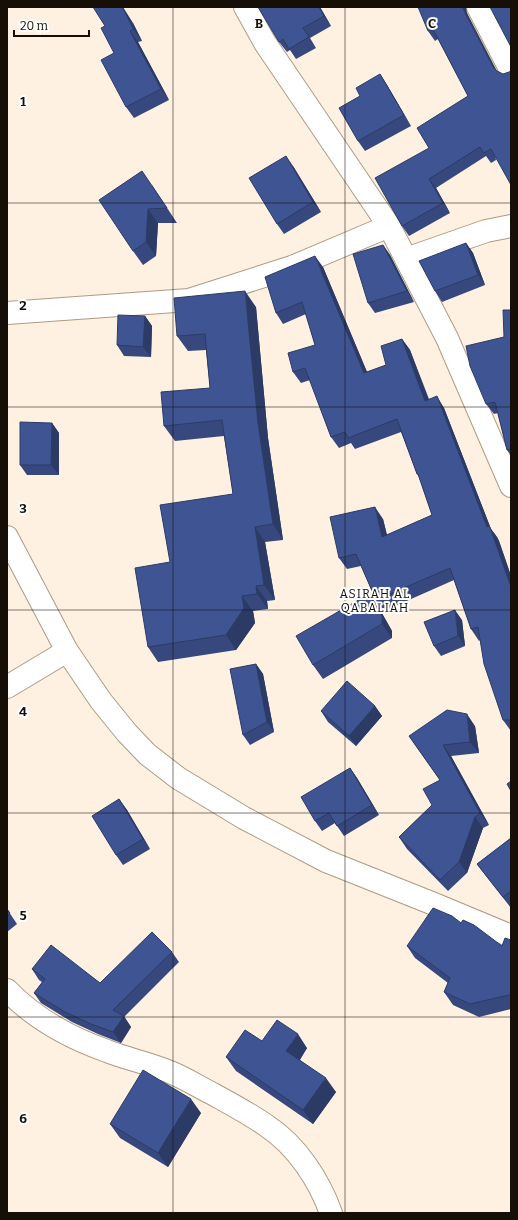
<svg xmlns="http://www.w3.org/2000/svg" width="518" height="1220" viewBox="0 0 518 1220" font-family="Bitter,serif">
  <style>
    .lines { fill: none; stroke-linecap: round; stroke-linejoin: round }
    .minor-casing { stroke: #ae9a82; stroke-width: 24 }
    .minor { stroke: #fff; stroke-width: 22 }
    .wall { fill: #36487e }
    .shaded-wall { fill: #2c3b66 }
    .building { fill: #3f5492; stroke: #2c3b66 }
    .grid { fill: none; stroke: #160f07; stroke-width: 1; stroke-opacity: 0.55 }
    .labels { text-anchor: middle; stroke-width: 4; stroke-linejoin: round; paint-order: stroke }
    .quarter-label { font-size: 12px; letter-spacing: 1px; fill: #160f07; stroke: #fff }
    .grid-label { font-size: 13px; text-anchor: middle; font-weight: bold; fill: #160f07; stroke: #fff; stroke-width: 4; stroke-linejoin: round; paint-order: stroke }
  </style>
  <rect width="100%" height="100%" fill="#fef1e2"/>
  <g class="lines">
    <defs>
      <path id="minor" d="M245,7L265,43L389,226L447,338L511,486
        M478,7L511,71
        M406,259L486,231L511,226
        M7,313L189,300L292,267L389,226
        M7,537L67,651L101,701L127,733L147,754L178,778L244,818L326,861L434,904L511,936
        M7,687L67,651
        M7,990C34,1018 70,1038 107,1051C127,1059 149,1063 170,1072C185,1078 199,1087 213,1094C231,1104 250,1114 267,1126C297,1146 319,1180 331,1213"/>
    </defs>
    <use href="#minor" class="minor-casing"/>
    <use href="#minor" class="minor"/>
  </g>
  <path class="wall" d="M320,7L331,26L310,38L316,48L296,59L290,50L287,52L279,42Z
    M467,13L496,160L491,163L486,156L436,188L450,213L409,236L402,226L429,148L468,96L438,39L435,41L428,31Z
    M133,23L142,41L138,42L169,100L134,118L126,107L114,53Z
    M380,74L387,85L411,126L365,151L358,141L360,96Z
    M293,166L321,212L284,234L277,224Z
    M152,185L177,223H158L156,256L143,265L133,251Z
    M466,243L473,253L485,285L442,302L435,291Z
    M383,245L390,255L414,302L375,313L368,303Z
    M323,267L367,372L386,365L402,339L410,350L429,399L444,408L491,529L497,537L499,541L511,576V731L503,720L480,640L479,641L471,629L454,580L384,611L376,600L361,566L347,569L339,558L383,519L387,535L432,515L419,477L417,474L401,432L355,449L351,443L339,448L331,437L310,380L301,383L293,372L315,345L306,314L283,324L276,313Z
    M256,307L268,438L283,540L265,542L275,600L267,601L268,609L253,611L255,623L236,650L158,662L148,647L170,562L233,494L224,436L175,441L164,426L210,388L206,350L188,351L177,336Z
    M511,310V455L507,450L498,413L494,414L486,404Z
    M145,316L152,326L151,357L124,356L117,345Z
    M52,423L59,433V475H27L20,465Z
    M369,594L379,608L392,631V638L323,679L313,665Z
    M462,620L465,646L441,656L434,646Z
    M256,664L263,674L274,732L250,745L243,735Z
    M375,706L382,716L356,746L328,722L321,711Z
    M475,726L479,753L451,756L489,825L483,828L467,873L448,891L407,849L399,837L432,805L440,780L409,736Z
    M350,768L357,778L379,815L344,836L335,823L322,831L315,821Z
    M119,799L127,810L150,849L123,865L116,855Z
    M511,838V908L486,876L477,864Z
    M7,909L17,924L7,932Z
    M461,923L502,946L511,940V1009L479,1017L453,1005L444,992L448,983L415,958L407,946Z
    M172,952L179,962L124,1017L131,1027L121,1043L98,1034L72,1022L41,1003L34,993L42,982L39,980L32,969L100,983Z
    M262,1041L307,1048L300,1060L336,1092L313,1124L236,1071L226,1057Z
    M201,1113L168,1167L120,1138L110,1124Z"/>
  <path class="shaded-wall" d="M122,7H123L133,23L142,41L133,29Z
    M319,7H320L331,26L324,16Z
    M462,7H466L467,13L500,77L493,67Z
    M130,31L138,42L169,100L161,89Z
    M380,74L387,85L411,126L404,115Z
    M286,156L293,166L321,212L313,202Z
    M429,179L436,188L450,213L443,203Z
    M148,209L158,223L156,256L146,242Z
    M466,243L473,253L485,285L478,275Z
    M383,245L390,255L414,302L407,291Z
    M315,256L323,267L372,384L364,373Z
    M245,291L256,307L268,438L283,540L273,524L258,423Z
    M145,316L152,326L151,357L143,347Z
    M402,339L410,350L433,412L425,401Z
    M437,396L444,408L491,529L497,537L499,541L511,576V587L487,527Z
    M52,423L59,433V475L51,465Z
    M375,507L383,519L390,548L382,537Z
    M255,527L265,542L275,600L264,585Z
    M256,586L267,601L268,609L257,594Z
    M369,594L379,608L392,631V638L382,624Z
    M242,596L253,611L255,623L236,650L226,635Z
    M455,610L462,620L465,646L458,636Z
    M256,664L263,674L274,732L267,722Z
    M375,706L382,716L356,746L349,736Z
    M467,714L475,726L479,753L470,742Z
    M443,745L451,756L489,825L480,813Z
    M350,768L357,778L379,815L372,805Z
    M119,799L127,810L150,849L143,839Z
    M475,817L483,828L467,873L459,862Z
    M124,1016L131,1027L121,1043L113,1032Z
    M298,1034L307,1048L296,1065L286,1051Z
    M326,1078L336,1092L313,1124L303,1110Z
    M191,1099L201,1113L168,1167L158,1153Z"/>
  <path class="building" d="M93,7H122L125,12L133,29L130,31L161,89L126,107L101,60L114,53L101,28L105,26Z
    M258,7H319L324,16L303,28L309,37L289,49L283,39L279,42Z
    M418,7H462L493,67L497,71L503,74L509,72L511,71V185L491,149L484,153L480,147L429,179L443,203L402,226L375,178L429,148L417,128L468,96L433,29L428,31Z
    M490,7H511V47Z
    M380,74L404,115L358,141L339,108L360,96L356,88Z
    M286,156L313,202L277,224L249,178Z
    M142,171L167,208L148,209L146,242L133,251L99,200Z
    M466,243L478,275L435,291L419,261Z
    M383,245L407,291L368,303L353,254Z
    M315,256L364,373L386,365L381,346L402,339L425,401L437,396L487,527L489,526L491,530L511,587V720H503L484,664L478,627L471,629L450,568L376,600L356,554L339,558L330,517L375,507L382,537L432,515L418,474H417L397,419L348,438L345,432L331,437L305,368L293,372L288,353L315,345L302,302L276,313L265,277Z
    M245,291L258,423L273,524L255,527L264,585L256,586L257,594L242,596L244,608L226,635L148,647L135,568L170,562L160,505L233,494L222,420L164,426L161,392L210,388L205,334L177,336L174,298Z
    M503,310H511V449L507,450L495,402L486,404L470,366L466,346L504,337Z
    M118,315L145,316L143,347L117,345Z
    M20,422L52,423L51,465H20Z
    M369,594L382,616V624L313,665L296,636Z
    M455,610L458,636L434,646L424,622Z
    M256,664L267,722L243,735L230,669Z
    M347,681L375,706L349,736L321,711Z
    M447,710L467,714L470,742L443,745L480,813L475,817L459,862L440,880L399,837L432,805L423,789L440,780L409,736Z
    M350,768L372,805L337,826L329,813L315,821L301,797Z
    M511,781V791L507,784Z
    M119,799L143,839L116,855L92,816Z
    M511,838V891L503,897L477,864Z
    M433,908L452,916L461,923L463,920L474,925L502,946L505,938L511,940V996L509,995L470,1004L444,992L450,978L407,946Z
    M7,909L10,913L7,916Z
    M152,932L172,952L113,1010L124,1016L113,1032L91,1024L65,1012L34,993L45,979L32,969L51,945L100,983Z
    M277,1020L298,1034L286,1051L326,1078L303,1110L226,1057L245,1030L262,1041Z
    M143,1070L191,1099L158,1153L110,1124Z"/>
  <path class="grid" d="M173,7V1213M345,7V1213M7,203H511M7,407H511M7,610H511M7,813H511M7,1017H511"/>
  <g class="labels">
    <g class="quarter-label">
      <text x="375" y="598">ASIRAH AL<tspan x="375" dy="14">QABALIAH</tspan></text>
    </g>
  </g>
  <g class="grid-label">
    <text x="259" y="28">B</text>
    <text x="432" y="28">C</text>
    <text x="23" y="106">1</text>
    <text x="23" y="310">2</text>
    <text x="23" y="513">3</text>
    <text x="23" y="716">4</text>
    <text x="23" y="920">5</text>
    <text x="23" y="1123">6</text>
  </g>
  <rect width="518" height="1220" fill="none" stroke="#160f07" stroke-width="16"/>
  <path d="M14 30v6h75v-6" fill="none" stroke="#160f07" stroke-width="2"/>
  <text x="20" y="30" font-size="12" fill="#160f07" stroke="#ffffff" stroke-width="3" paint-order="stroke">20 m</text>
</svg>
